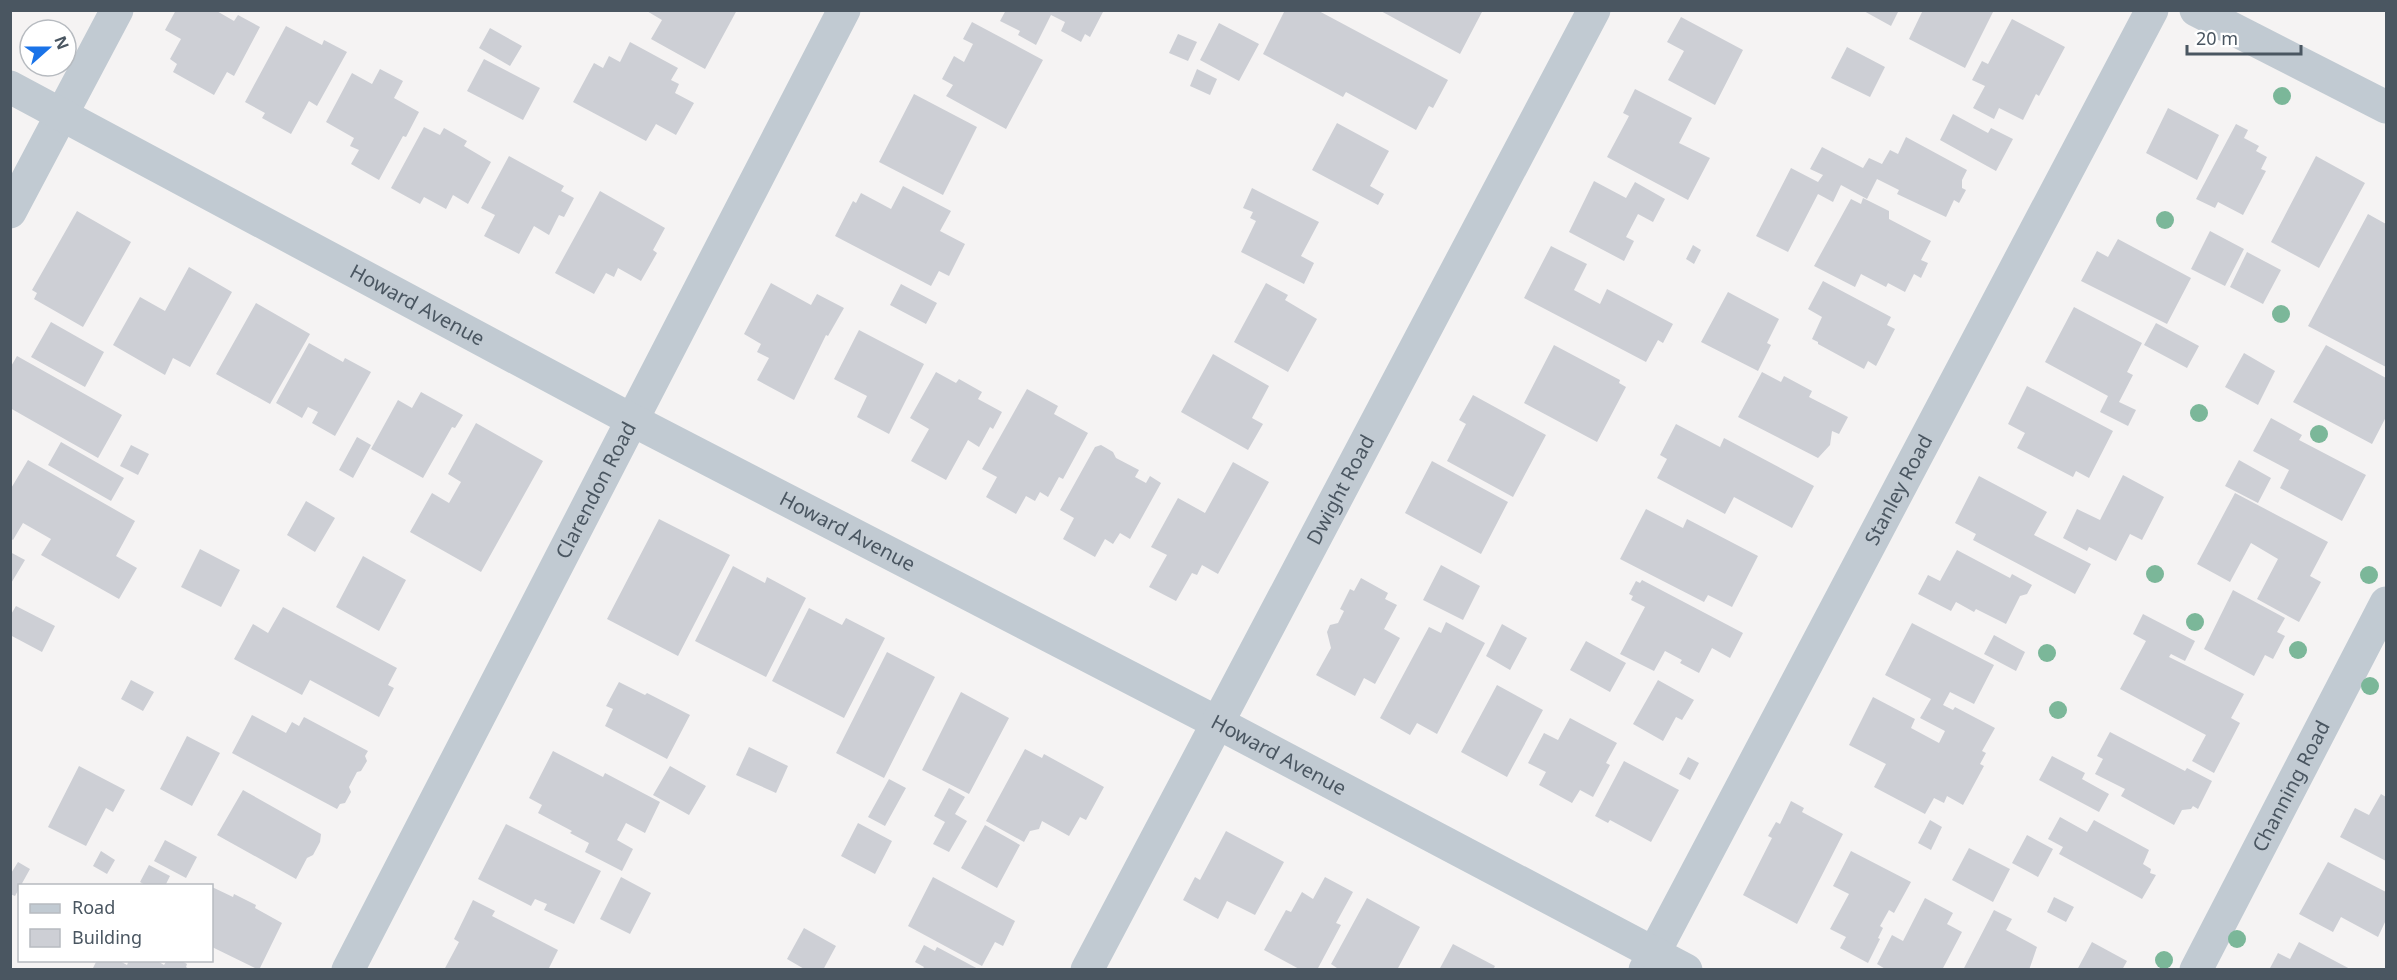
<svg xmlns="http://www.w3.org/2000/svg" width="2397" height="980" viewBox="0 0 2397 980" font-family="'Noto Sans',sans-serif">
  <style>
    .building { fill: #cdcfd5 }
    .lines { fill: none; stroke-linecap: round; stroke-linejoin: round }
    .minor { stroke: #c1cad2; stroke-width: 33 }
    .tertiary { stroke: #c1cad2; stroke-width: 33 }
    .tree { fill: #7bb799 }
    .labels { text-anchor: middle; stroke-width: 4.5; stroke-linejoin: round; paint-order: stroke }
    .street-label { font-size: 20px; fill: #4a5661; stroke: #fff }
  </style>
  <rect width="100%" height="100%" fill="#f5f3f3"/>
  <path class="building" d="M176,10H215L234,21L238,15L260,27L234,76L227,72L214,95L173,72L177,64L170,59L181,39L165,30Z
    M645,10H737L705,69L651,39L662,20Z
    M1006,10H1104L1090,37L1085,34L1081,42L1061,31L1065,22L1051,15L1036,45L1018,35L1020,31L1000,21Z
    M1285,10H1317L1448,80L1433,108L1429,106L1416,130L1346,92L1343,97L1263,54Z
    M1379,10H1483L1460,54Z
    M1862,10H1899L1891,26Z
    M1923,10H1994L1965,68L1909,39Z
    M1681,17L1743,50L1715,105L1668,80L1684,51L1667,42Z
    M2012,19L2065,47L2039,96L2036,94L2023,120L1999,108L1994,119L1973,108L1985,86L1972,80L1982,61L1988,64Z
    M972,22L1043,60L1006,129L946,96L953,85L942,79L954,56L964,62L973,44L963,39Z
    M1219,23L1259,44L1239,81L1200,60Z
    M286,26L322,45L324,40L347,52L317,106L309,101L291,134L262,118L265,113L245,102Z
    M490,28L522,46L510,66L479,48Z
    M1178,34L1197,42L1188,61L1169,53Z
    M630,42L678,68L671,80L679,84L675,93L694,103L676,135L656,124L646,141L573,102L594,63L603,68L609,56L620,62Z
    M1847,47L1885,67L1870,97L1831,78Z
    M484,59L540,88L523,120L467,91Z
    M380,69L403,81L394,98L419,112L406,137L403,136L379,180L351,164L359,150L350,146L354,138L326,122L352,73L372,84Z
    M1197,69L1217,79L1210,95L1190,86Z
    M1635,89L1692,118L1679,143L1710,158L1688,200L1607,157L1629,116L1623,113Z
    M914,94L977,127L943,195L879,162Z
    M2168,108L2219,135L2197,180L2146,153Z
    M1953,114L1988,133L1991,128L2013,139L1996,171L1940,140Z
    M1337,123L1389,151L1370,186L1384,194L1378,205L1312,170Z
    M2236,124L2248,130L2244,138L2259,146L2256,151L2267,157L2261,169L2266,171L2243,215L2218,202L2215,208L2196,199Z
    M424,127L440,135L444,128L467,141L464,146L491,162L468,204L453,195L446,209L424,197L420,204L391,188Z
    M1906,137L1967,170L1962,180V188L1966,190L1959,203L1954,200L1946,217L1897,194L1899,190L1877,179L1867,199L1841,185L1833,202L1818,194L1788,252L1756,236L1791,168L1818,182L1823,175L1810,169L1822,147L1863,168L1869,158L1882,164L1890,150L1898,154Z
    M509,156L564,186L561,191L574,198L564,217L559,215L549,235L534,226L519,254L484,236L495,215L481,208Z
    M2316,156L2365,183L2319,268L2271,242Z
    M1594,181L1626,198L1635,182L1665,199L1653,222L1638,214L1626,237L1634,241L1624,261L1569,232Z
    M903,186L951,211L940,231L965,244L949,276L939,271L931,286L835,236L853,201L856,203L861,193L891,209Z
    M1252,188L1319,222L1301,256L1314,263L1304,284L1241,252L1256,221L1250,218L1253,212L1243,208Z
    M600,191L665,228L653,250L657,253L641,281L618,268L614,277L606,273L594,294L555,273Z
    M1863,198L1889,211V219L1931,241L1921,260L1928,263L1921,278L1914,274L1905,292L1888,283L1886,287L1861,274L1855,287L1814,266L1851,199L1861,204Z
    M77,211L131,242L83,327L34,299L37,293L32,290Z
    M2368,214L2386,224V367L2308,326Z
    M2210,231L2244,249L2225,286L2191,269Z
    M2118,239L2191,278L2167,324L2081,281L2097,251L2108,257Z
    M1693,245L1701,250L1694,264L1686,259Z
    M1551,246L1587,264L1574,290L1600,304L1607,289L1673,324L1663,343L1658,340L1646,362L1524,298Z
    M2247,252L2281,270L2263,304L2230,287Z
    M189,267L232,292L190,367L173,358L165,375L113,345L140,297L165,311Z
    M1823,281L1891,317L1887,325L1895,329L1876,366L1868,361L1864,369L1818,344V342L1812,339L1822,317L1808,309Z
    M771,283L811,305L817,294L844,308L828,336L826,335L794,400L757,380L769,358L757,352L761,344L744,334Z
    M1266,283L1288,295L1285,300L1317,319L1288,372L1234,342Z
    M901,284L937,303L926,324L890,305Z
    M1728,292L1779,319L1767,343L1771,345L1758,371L1701,342Z
    M256,303L310,334L270,404L216,374Z
    M2074,307L2142,343L2127,372L2133,375L2119,402L2136,410L2128,426L2100,412L2108,396L2045,362Z
    M51,322L104,352L85,387L31,357Z
    M2156,323L2199,346L2187,368L2144,345Z
    M859,330L924,364L889,434L857,417L867,396L834,379Z
    M309,343L343,362L345,358L371,372L335,436L312,423L318,412L308,407L302,418L276,403Z
    M1554,345L1620,380L1619,383L1626,387L1597,442L1524,403Z
    M2326,345L2386,378V417L2372,444L2293,402Z
    M2244,353L2275,371L2258,405L2225,387Z
    M1213,354L1269,386L1252,418L1263,424L1248,450L1181,412Z
    M17,356L122,415L98,458L10,408V368Z
    M936,372L956,383L959,379L982,392L978,399L1002,412L993,429L990,427L979,447L968,440L946,480L911,461L929,429L910,418Z
    M1762,372L1781,382L1784,376L1812,391L1809,397L1848,417L1839,434L1832,431L1830,445L1818,458L1738,417Z
    M2027,386L2113,431L2089,478L2076,471L2073,477L2017,448L2025,433L2008,424Z
    M1027,389L1058,406L1054,414L1088,433L1063,479L1059,477L1048,497L1040,492L1035,501L1026,496L1016,514L986,497L997,477L982,469Z
    M421,392L463,415L455,428L452,427L423,478L371,449L398,400L412,408Z
    M1473,395L1546,435L1513,497L1447,461L1466,424L1459,420Z
    M2271,418L2302,435L2299,440L2366,475L2342,521L2280,488L2289,470L2253,451Z
    M476,423L543,461L481,572L410,532L432,493L449,503L461,482L448,474Z
    M1676,424L1720,447L1724,438L1814,486L1792,528L1734,497L1725,514L1657,478L1667,459L1660,455Z
    M357,437L371,445L353,478L339,470Z
    M61,442L124,478L111,501L48,465Z
    M131,445L149,454L138,475L120,466Z
    M1101,445L1113,452L1116,458L1139,470L1135,477L1146,483L1150,476L1161,483L1130,539L1120,533L1113,544L1105,539L1095,557L1063,539L1074,518L1060,510L1095,447Z
    M28,460L135,521L116,556L137,568L119,599L41,555L51,539L23,523L13,540L10,538V490Z
    M2239,460L2271,478L2258,503L2225,486Z
    M1432,461L1508,502L1481,554L1405,513Z
    M1233,462L1269,482L1218,574L1202,565L1197,575L1192,573L1176,601L1149,587L1167,555L1151,547L1178,498L1205,513Z
    M2123,475L2164,497L2142,540L2130,534L2116,561L2089,547L2087,551L2063,538L2077,509L2100,520Z
    M1979,476L2047,512L2034,535L2091,564L2075,594L1973,540L1976,534L1955,523Z
    M2235,493L2328,542L2310,576L2321,582L2299,622L2257,599L2278,559L2251,543L2230,582L2197,564Z
    M306,501L335,518L315,552L287,535Z
    M1646,509L1683,528L1687,519L1758,556L1732,607L1708,595L1704,602L1620,559Z
    M659,519L730,555L678,656L607,619Z
    M200,549L240,570L221,607L181,587Z
    M1957,550L2010,578L2012,574L2032,585L2027,594L2020,596L2006,624L1976,609L1974,612L1956,602L1951,611L1918,594L1928,575L1940,581Z
    M10,552L25,560L10,585Z
    M363,556L406,580L379,631L336,607Z
    M1441,565L1480,586L1463,620L1423,600Z
    M733,566L765,583L767,577L806,598L766,677L695,641Z
    M1361,578L1388,593L1385,599L1397,605L1384,629L1400,638L1375,684L1364,678L1355,696L1316,675L1331,648L1327,632L1330,625L1338,623L1344,611L1340,609L1350,589L1354,591Z
    M1642,580L1743,633L1730,658L1712,648L1699,673L1680,663L1682,660L1665,651L1654,671L1620,654L1645,607L1631,600L1633,596L1629,594L1636,581L1640,583Z
    M2233,590L2285,618L2277,632L2285,636L2273,659L2265,655L2254,676L2204,649Z
    M16,606L55,626L42,652L10,635V616Z
    M283,607L397,668L388,685L394,688L379,717L310,680L302,695L234,659L253,624L268,633Z
    M809,608L842,625L846,618L885,638L844,718L772,681Z
    M2143,614L2195,641L2185,661L2171,654L2169,657L2244,694L2231,718L2240,723L2214,773L2192,761L2206,735L2120,689L2146,641L2133,634Z
    M1446,622L1485,643L1437,734L1417,723L1410,735L1380,718L1429,627L1441,633Z
    M1912,623L1994,665L1974,704L1950,692L1943,705L1953,710L1955,707L1995,728L1982,751L1986,753L1980,764L1984,766L1963,805L1947,796L1944,803L1934,798L1925,814L1874,787L1886,764L1849,745L1873,697L1915,719L1911,728L1939,743L1945,731L1920,718L1931,699L1885,675Z
    M1502,624L1527,638L1510,670L1486,656Z
    M1994,635L2025,652L2016,671L1984,654Z
    M1586,641L1626,663L1610,692L1570,670Z
    M887,652L935,677L884,778L836,753Z
    M131,680L154,692L143,711L121,699Z
    M1658,680L1694,700L1682,720L1676,717L1663,741L1633,724Z
    M619,682L645,695L647,693L690,715L667,759L605,726L613,709L606,706Z
    M1497,685L1543,710L1507,777L1461,752Z
    M961,692L1009,718L969,794L922,770Z
    M252,715L286,733L292,722L299,726L304,717L368,751L365,756L367,761L361,771L357,772L349,787L351,792L345,803L340,804L337,809L232,753Z
    M1570,718L1617,743L1606,763L1610,765L1593,797L1580,790L1572,803L1539,785L1546,772L1528,763L1544,733L1558,740Z
    M2110,732L2185,771L2187,768L2212,781L2198,809L2193,806L2191,809L2182,810L2174,825L2121,796L2125,789L2095,774L2103,759L2097,756Z
    M187,736L220,753L192,806L160,789Z
    M749,747L788,766L776,793L736,775Z
    M1025,749L1042,758L1044,754L1104,787L1086,820L1080,817L1069,836L1042,821L1039,829L1030,831L1024,842L986,821Z
    M553,751L603,777L605,773L660,802L645,833L626,823L617,840L633,849L622,871L585,852L589,843L570,833L572,831L538,813L542,805L529,798Z
    M2052,756L2085,773L2082,779L2109,794L2099,812L2039,780Z
    M1688,757L1699,763L1690,780L1679,774Z
    M1624,761L1679,790L1651,842L1610,820L1608,823L1595,816Z
    M79,766L125,790L113,812L106,808L86,846L48,827Z
    M670,766L706,786L689,815L653,795Z
    M889,779L906,788L885,826L868,817Z
    M949,788L965,797L955,814L967,821L949,852L933,844L945,822L934,816Z
    M243,790L321,834L320,842L313,855L307,858L296,879L217,835Z
    M2381,794L2386,797V861L2340,837L2355,808L2369,815Z
    M1791,801L1804,808L1802,812L1843,834L1797,924L1743,895L1772,838L1768,836L1776,822L1780,824Z
    M2060,817L2087,832L2094,820L2149,850L2143,864L2151,869L2150,873L2156,875L2142,899L2059,854L2063,847L2048,839Z
    M1930,820L1942,827L1931,850L1918,843Z
    M858,823L892,841L875,874L841,856Z
    M506,824L601,871L574,924L544,910L547,904L535,899L531,906L478,879Z
    M985,825L1020,845L997,888L961,868Z
    M1226,831L1284,862L1255,915L1227,901L1218,919L1183,900L1195,877L1200,880Z
    M2027,835L2053,849L2038,877L2012,863Z
    M165,840L197,857L186,878L154,861Z
    M1969,848L2010,869L1993,902L1952,880Z
    M101,851L115,860L107,874L93,866Z
    M1851,851L1911,882L1894,913L1889,910L1880,926L1883,928L1878,938L1880,939L1868,963L1840,948L1846,937L1830,929L1849,894L1833,886Z
    M18,862L30,869L15,896L10,894V875Z
    M2328,862L2386,892V920L2378,937L2341,917L2333,932L2299,914Z
    M149,865L170,876L165,886H147L140,882Z
    M621,877L651,893L630,934L600,919Z
    M933,877L1015,921L1003,946L995,942L982,966L908,926Z
    M1325,877L1353,892L1336,923L1341,925L1317,970H1301L1264,950L1286,910L1291,912L1302,892L1313,899Z
    M212,887L233,897L234,894L256,905L255,908L282,923L259,970L212,947Z
    M2054,897L2074,907L2066,922L2047,912Z
    M1367,898L1420,927L1397,970H1340L1331,964Z
    M1925,898L1953,913L1947,924L1962,932L1942,970H1887L1877,964L1892,935L1903,941Z
    M473,900L495,911L492,916L558,950L548,970H444L459,942L454,939Z
    M1994,910L2012,919L2006,930L2037,947L2029,970H1963Z
    M804,928L836,946L823,970H806L787,959Z
    M2092,942L2127,961L2122,970H2077Z
    M2299,942L2352,970H2269L2278,953L2290,959Z
    M1453,944L1495,966L1493,970H1439Z
    M924,945L935,951L937,947L980,970H922L924,967L915,962Z
    M97,960H118L127,965L129,960H156L164,965L167,960H180L187,964L186,967L190,970H92Z"/>
  <g class="lines">
    <g class="minor">
      <path d="M2196,10L2386,107"/>
      <path d="M10,212L117,10"/>
      <path id="s1" d="M348,970L844,10"/>
      <path id="s2" d="M1645,970L2152,10"/>
      <path id="s3" d="M2196,970L2386,603"/>
    </g>
    <g class="tertiary">
      <path id="s4" d="M10,87L632,420L1218,723L1686,970"/>
      <path id="s5" d="M1087,970L1594,10"/>
    </g>
  </g>
  <g class="tree">
    <circle cx="2282" cy="96" r="9"/>
    <circle cx="2165" cy="220" r="9"/>
    <circle cx="2281" cy="314" r="9"/>
    <circle cx="2199" cy="413" r="9"/>
    <circle cx="2319" cy="434" r="9"/>
    <circle cx="2155" cy="574" r="9"/>
    <circle cx="2369" cy="575" r="9"/>
    <circle cx="2195" cy="622" r="9"/>
    <circle cx="2298" cy="650" r="9"/>
    <circle cx="2047" cy="653" r="9"/>
    <circle cx="2370" cy="686" r="9"/>
    <circle cx="2058" cy="710" r="9"/>
    <circle cx="2237" cy="939" r="9"/>
    <circle cx="2164" cy="960" r="9"/>
  </g>
  <g class="labels">
    <g class="street-label">
      <text dy="7" stroke="none"><textPath href="#s4" startOffset="462">Howard Avenue</textPath></text>
      <text dy="7" stroke="none"><textPath href="#s1" startOffset="540">Clarendon Road</textPath></text>
      <text dy="7" stroke="none"><textPath href="#s5" startOffset="543">Dwight Road</textPath></text>
      <text dy="7" stroke="none"><textPath href="#s2" startOffset="543">Stanley Road</textPath></text>
      <text dy="7" stroke="none"><textPath href="#s4" startOffset="948">Howard Avenue</textPath></text>
      <text dy="7" stroke="none"><textPath href="#s4" startOffset="1434">Howard Avenue</textPath></text>
      <text dy="7" stroke="none"><textPath href="#s3" startOffset="207">Channing Road</textPath></text>
    </g>
  </g>
  <rect width="2397" height="980" fill="none" stroke="#4a5661" stroke-width="24"/>
  <rect x="18" y="884" width="195" height="78" fill="#ffffff" stroke="#b7bbc0" stroke-width="1.5"/>
  <rect x="30" y="904" width="30" height="9" fill="#c1cad2" stroke="#b7bbc0" stroke-width="1.5"/>
  <text x="72" y="914" font-size="18" fill="#4a5661">Road</text>
  <rect x="30" y="929" width="30" height="18" fill="#cdcfd5" stroke="#b7bbc0" stroke-width="1.5"/>
  <text x="72" y="944" font-size="18" fill="#4a5661">Building</text>
  <g transform="translate(48 48) rotate(69)"><circle r="28" fill="#ffffff" stroke="#b7bbc0" stroke-width="1.5"/>
  <path d="M0-4.5L10 22L0 15L-10 22Z" fill="#1a73e8"/>
  <text y="-9" font-size="16" font-weight="bold" text-anchor="middle" fill="#4a5661">N</text>
  </g>
  <path d="M2187 45v9h114v-9" fill="none" stroke="#4a5661" stroke-width="3"/>
  <text x="2196" y="45" font-size="18" fill="#4a5661" stroke="#ffffff" stroke-width="4.5" paint-order="stroke">20 m</text>
</svg>
